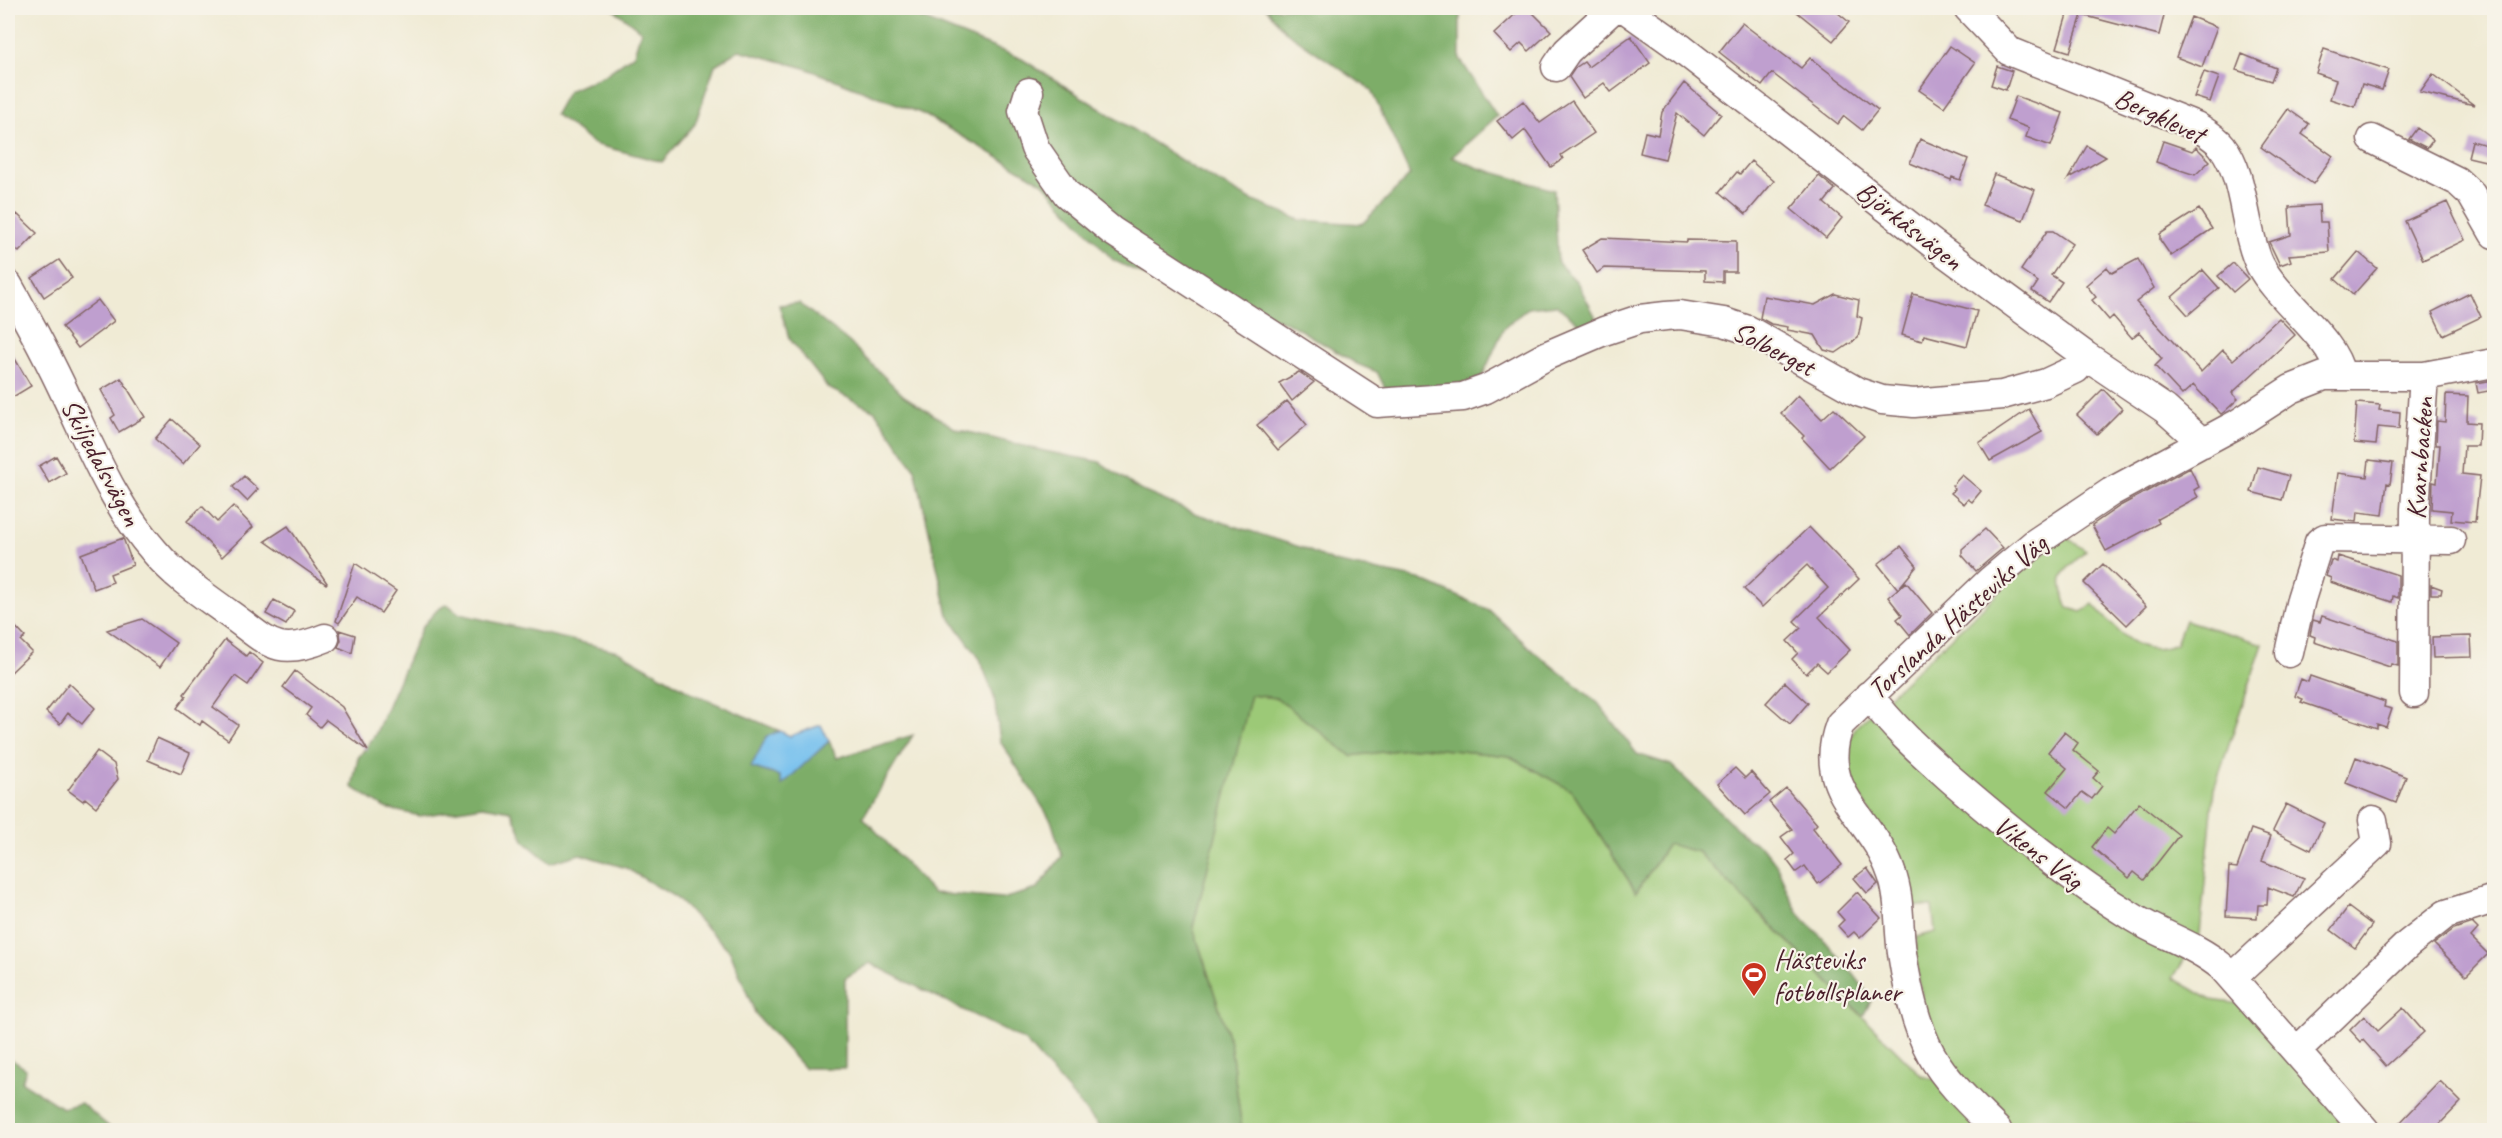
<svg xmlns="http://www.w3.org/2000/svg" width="2502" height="1138" viewBox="0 0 2502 1138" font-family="Caveat,sans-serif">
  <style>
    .green { fill: #9cc977; stroke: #737451; stroke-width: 1.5 }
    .forest { fill: #7dad68; stroke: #64664a; stroke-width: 1.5 }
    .water { fill: #75c0ee; stroke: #60708c; stroke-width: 1.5 }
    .building { fill: #bf9fcf }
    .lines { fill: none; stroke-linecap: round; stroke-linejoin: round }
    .minor-casing { stroke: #846666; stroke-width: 31 }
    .minor { stroke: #fff; stroke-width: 28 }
    .labels { text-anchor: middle; stroke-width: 4.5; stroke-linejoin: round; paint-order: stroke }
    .street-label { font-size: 28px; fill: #4a1f2b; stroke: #f7f3e8 }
    .poi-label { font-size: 28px; fill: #4a1f2b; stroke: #f7f3e8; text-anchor: start }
  </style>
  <rect width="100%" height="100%" fill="#f7f3e8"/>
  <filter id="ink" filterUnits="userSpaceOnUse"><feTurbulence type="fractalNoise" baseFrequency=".0167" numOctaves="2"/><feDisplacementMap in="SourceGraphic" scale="12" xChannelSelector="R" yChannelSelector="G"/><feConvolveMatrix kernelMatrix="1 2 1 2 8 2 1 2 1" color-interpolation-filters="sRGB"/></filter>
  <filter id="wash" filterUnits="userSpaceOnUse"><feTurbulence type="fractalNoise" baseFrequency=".008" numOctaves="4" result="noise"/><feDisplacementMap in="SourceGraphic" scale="24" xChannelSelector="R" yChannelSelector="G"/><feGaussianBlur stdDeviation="1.35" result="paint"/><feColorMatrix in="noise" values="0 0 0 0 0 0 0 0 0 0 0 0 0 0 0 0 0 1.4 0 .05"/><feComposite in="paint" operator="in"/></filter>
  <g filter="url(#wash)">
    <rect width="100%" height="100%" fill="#f0ebd5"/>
    <path class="green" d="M2065,536L2086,551C2061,574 2055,575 2068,608L2082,612L2093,604C2116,629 2139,661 2176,644L2185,620L2263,644L2214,789L2200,934L2173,978L2211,1000L2240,1004L2354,1130H2013C1990,1107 1954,1077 1939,1048C1925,1020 1913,967 1917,937L1935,932L1932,906H1914L1897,859L1844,769L1845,748L1856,727L2011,581Z
      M1250,695L1277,698L1351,756L1422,747L1509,756L1572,791L1636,892L1668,844L1698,852L1922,1076L1941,1081L1986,1130H1242L1230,1042L1193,927Z"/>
    <path class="forest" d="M612,8H896L1022,59L1195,169L1251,200L1300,220L1362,224L1410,175L1371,90L1285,31L1266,8H1460V59L1497,116L1452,157L1479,168L1554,190L1558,263L1577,282L1601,327L1585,328L1556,305L1528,308L1504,328L1482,377L1455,388L1390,398L1377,372L1357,364L1287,322L1205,305L1113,260L1043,183L923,114L805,68L739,50L715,65L695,124L662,162L594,144L555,114L568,91L605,75L634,54L641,31Z
      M799,303L849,342L904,396L956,429L1044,451L1100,462L1140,490L1194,513L1303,548L1334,562L1419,579L1489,610L1532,650L1598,703L1637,754L1671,765L1748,839C1785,856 1779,887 1801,916C1805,922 1812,927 1817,932C1836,954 1858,975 1871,1001L1863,1016L1698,852L1668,844L1636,892L1572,791L1509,756L1422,747L1351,756L1277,698L1251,695L1193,927L1230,1042L1242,1130H1102L1025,1041L870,963L845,978V1068H804L756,1015L730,951L675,897L626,868L580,854L550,863L525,842L511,811L483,806L420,816L385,808L352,787L358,758L375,735L422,627L437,610L447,604L460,614L618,651L696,695L780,731L767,736L751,767L780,776L782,784L829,741L837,758L913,735L863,817L933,893L1002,899L1037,889L1062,856L1051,820L1000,741L994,697L980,659L948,615L915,469L875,411L828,388L789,338L779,305Z
      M8,1057L26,1069L22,1082L62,1108L81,1103L113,1130H8Z"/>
    <path class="water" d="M821,725L829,741L782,785L780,776L751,767L767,736L780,731L790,736Z"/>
    <g id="blocks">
      <path class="building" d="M1522,8H1528L1551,31L1529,51L1521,43L1511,52L1494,34Z
        M1792,8H1832L1849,22L1833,41Z
        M2069,8H2166L2159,35L2082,15L2070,52L2057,48Z
        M2191,17L2217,27L2202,67L2176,57Z
        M1742,23L1801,68L1810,58L1878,110L1862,130L1844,116L1838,124L1772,73L1762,86L1719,52Z
        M1631,36L1650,63L1611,92L1604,83L1583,98L1569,77L1575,68L1584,62L1588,67Z
        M1950,46L1975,63L1944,107L1919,90Z
        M2324,49L2389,70L2382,90L2362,84L2355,107L2330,99L2336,80L2316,73Z
        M2242,54L2276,68L2271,81L2236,70Z
        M1997,66L2012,71L2006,90L1991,85Z
        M2204,72L2219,77L2210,102L2194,97Z
        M2433,74L2474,105L2420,92Z
        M1684,83L1721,114L1704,135L1677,113L1665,159L1640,153L1645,132L1658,135L1662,112Z
        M2016,96L2063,113L2051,146L2026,137L2029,128L2007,120Z
        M1523,101L1540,123L1572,101L1594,133L1561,155L1563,159L1551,167L1525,130L1513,140L1497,121Z
        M2288,109L2309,124L2302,134L2333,156L2313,184L2261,147Z
        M2417,128L2433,140L2427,148L2409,139Z
        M1920,139L1968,159L1960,180L1952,177L1951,180L1910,163Z
        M2163,141L2192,151L2196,147L2210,161L2195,175L2156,162Z
        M2472,141L2494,147V163L2468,157Z
        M2087,146L2106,157L2068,179Z
        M1751,161L1774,181L1746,214L1720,192L1737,172L1740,174Z
        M1994,174L2035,190L2023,220L1982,205Z
        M1819,176L1835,189L1824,203L1842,218L1826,238L1791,209Z
        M2447,202L2465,240L2423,260L2405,221Z
        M2319,205L2320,222H2327L2329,252L2289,255L2291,261L2280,265L2269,242L2291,235L2289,207Z
        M2199,209L2212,229L2171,256L2160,240V234Z
        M17,214L37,233L19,252L8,242V224Z
        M2047,231H2053L2072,244L2051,275L2062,282L2048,302L2032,291L2038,282L2021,270Z
        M1602,238L1687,242V240L1736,241V272H1723V282L1705,281V271L1604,268L1597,273L1582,250Z
        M2358,252L2377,268L2353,295L2335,279Z
        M2138,259L2154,288L2136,302L2201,372L2223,350L2233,360L2279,318L2295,335L2232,393L2238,399L2224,412L2221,414L2193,385L2182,395L2155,366L2162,359L2139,332L2132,338L2113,316L2109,320L2092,300L2096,297L2086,285L2107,267L2112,273Z
        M59,260L72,278L44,297L32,278Z
        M2233,263L2248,279L2233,292L2218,276Z
        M2203,270L2219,288L2188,315L2172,297Z
        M2470,293L2481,317L2443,335L2432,312Z
        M1835,294L1859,300L1857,316L1862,318L1858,338L1836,353L1824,350L1815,335L1787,330L1788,327L1771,324L1760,318L1764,296L1815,305Z
        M1913,294L1977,311L1967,346L1924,335L1922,341L1902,335Z
        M98,300L114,321L78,348L62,327Z
        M8,347L31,386L8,400Z
        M1299,372L1314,382L1292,401L1279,383Z
        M121,378L145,417L119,432L111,418L115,415L101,390Z
        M2494,380V390L2478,393L2476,383Z
        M2103,389L2122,409L2097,434L2077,415Z
        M1798,395L1822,419L1834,408L1864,436L1830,468L1802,438L1804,436L1781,413Z
        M2446,395L2468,396L2467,422L2479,423L2478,446H2464L2462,474L2480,476L2475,522L2451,520L2452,511L2432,509L2433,482L2437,483L2440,445H2436L2437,421L2445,422Z
        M1287,401L1307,425L1278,450L1257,425Z
        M2357,403L2380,405L2379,410L2400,412L2399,429L2378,427L2376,445L2354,443Z
        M2029,409L2042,432L1990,461L1979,443Z
        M172,419L200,444L183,464L155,439Z
        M56,456L66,473L49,483L39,466Z
        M2369,460L2393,463L2390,484L2387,483L2383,515L2358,512L2357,522L2332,519L2338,473L2367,477Z
        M2258,467L2289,476L2282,500L2251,492Z
        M2190,468L2199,487L2194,490L2198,497L2157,519L2159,523L2106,551L2092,525L2120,506Z
        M1962,475L1981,491L1972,502L1968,499L1964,504L1951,493L1955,489L1952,486Z
        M244,476L258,489L247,501L233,487Z
        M202,506L217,522L233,506L253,527L222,557L187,521Z
        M288,526L327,583L326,584L265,541Z
        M1809,527L1859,579L1819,617L1850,650L1827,672L1817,663L1806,674L1792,659L1798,653L1787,641L1801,628L1794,621L1828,588L1807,565L1762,607L1744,589Z
        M1985,529L2003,548L1976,571L1962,555V549Z
        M123,538L133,565L110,574L113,582L94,589L81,554Z
        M1901,546L1917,566L1898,589L1878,564Z
        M2338,556L2398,575V598L2393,596L2392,602L2330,582L2331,578L2326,576L2331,560L2337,562Z
        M355,563L396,591L381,613L357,597L339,623L336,621Z
        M2103,564L2146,606L2127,625L2084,583Z
        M1906,582L1932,613L1910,635L1897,619L1902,615L1888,597Z
        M2431,585L2442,589L2441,594H2431Z
        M274,600L294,611L286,625L266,614Z
        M2322,616L2398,641V666L2391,664L2390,667L2314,642L2315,637L2310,635L2313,620L2320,622Z
        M8,619L25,637L21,641L32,652L8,675Z
        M142,619L176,643L160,667L107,630Z
        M339,630L355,635L352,653L338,647L341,640Z
        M2471,636L2472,657L2433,658L2432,637Z
        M225,640L246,656L249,652L263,663L248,685L235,676L213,707L238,725L228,740L202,721L200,725L177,708L186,696L184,694Z
        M295,671L342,707L368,751L326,720L320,727L306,715L311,708L283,687Z
        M2310,676L2385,702L2384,707L2392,709L2386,727L2377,724V728L2301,702L2303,699L2295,696L2301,679L2308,682Z
        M1785,682L1808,703L1790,724L1766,703Z
        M69,683L95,708L82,724L68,713L60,724L46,712Z
        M2064,732L2078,743L2073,750L2099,771L2093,778L2102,786L2092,799L2082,792L2069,808L2048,791L2067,768L2048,752Z
        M157,738L190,753L181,774L148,760Z
        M97,751L114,764L118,779L96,807L85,798L83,801L68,790Z
        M2356,757L2406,777L2396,803L2346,783Z
        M1735,768L1745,778L1751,772L1770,794L1745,815L1717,784Z
        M1786,788L1817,824L1813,828L1842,865L1818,884L1805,866L1796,872L1787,860L1794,854L1781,837L1792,829L1769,802Z
        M2139,803L2179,835L2144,880L2134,872L2129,878L2092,847L2107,828L2114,834Z
        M2286,804L2324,823L2311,850L2273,831Z
        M2251,829L2271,836L2262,861L2304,878L2294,897L2268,887L2267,905H2258L2257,918L2226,916L2229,867L2237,868Z
        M1867,868L1878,884L1867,893L1854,878Z
        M1857,892L1881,918L1860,938L1854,932L1848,937L1838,926L1844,920L1837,912Z
        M2348,907L2372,925L2355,948L2331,930Z
        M2472,923L2478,929L2471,937L2488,954L2466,976L2434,944L2454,929Z
        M2403,1008L2424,1032L2386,1066L2363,1040L2361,1042L2350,1030L2364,1016L2378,1031Z
        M2440,1081L2461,1102L2433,1131H2392Z"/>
    </g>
  </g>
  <g filter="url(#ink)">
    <use href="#blocks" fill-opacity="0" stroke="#846666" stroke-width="1.5"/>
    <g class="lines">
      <defs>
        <path id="minor" d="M1617,8L1627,10L1682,49L1933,244L2086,356L2165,409L2203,443
          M1968,8L2009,51L2196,126C2205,132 2216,138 2222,146C2246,177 2243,230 2260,265C2279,301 2334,338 2341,375
          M1556,67L1567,51L1614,8
          M1029,92L1023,111L1035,148L1067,194L1112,231L1377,403L1463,397L1486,389L1548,355L1604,331L1640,319L1666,316L1680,315L1724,322L1748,330L1858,392L1882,400L1914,403L2002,395L2046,383L2076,369L2086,356
          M2372,139L2457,181L2471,194L2494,234
          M8,285C29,322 49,359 67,398C93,452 115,507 155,552C176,577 202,594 228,613C267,640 274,659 325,638
          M2289,653L2301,599L2319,542L2325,538L2451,540
          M2414,693L2415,509L2424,376
          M1869,695C1892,727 1923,754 1952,780C2010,830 2069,878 2134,918C2163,936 2196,945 2222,967L2365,1130
          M2232,978L2377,843L2373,820
          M2297,1051L2408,944L2446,914L2491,900
          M1997,1130C1974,1107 1947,1083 1931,1054C1915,1025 1907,986 1902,953C1898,927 1901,898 1891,872C1871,815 1814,792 1840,724L1991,580L2035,543L2111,492L2237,424L2291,389L2324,376H2424L2494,363"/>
      </defs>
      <use href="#minor" class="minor-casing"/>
      <use href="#minor" class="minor"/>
    </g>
  </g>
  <defs>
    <symbol id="stadium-pin" viewBox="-11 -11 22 30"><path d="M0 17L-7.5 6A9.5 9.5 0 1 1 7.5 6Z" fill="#c8321e" stroke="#f7f3e8"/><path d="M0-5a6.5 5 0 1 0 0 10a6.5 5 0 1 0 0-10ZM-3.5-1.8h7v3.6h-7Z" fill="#fff"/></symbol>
  </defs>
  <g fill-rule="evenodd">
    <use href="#stadium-pin" x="1739" y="960" width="30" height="40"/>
  </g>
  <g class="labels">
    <g class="street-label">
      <text transform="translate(2160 115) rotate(25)" y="10">Bergklevet</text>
      <text transform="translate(1910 225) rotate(38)" y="10">Björkåsvägen</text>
      <text transform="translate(1774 348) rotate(27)" y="10">Solberget</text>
      <text transform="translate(2419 458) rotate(-86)" y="10">Kvarnbacken</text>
      <text transform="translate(102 462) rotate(62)" y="10">Skiljedalsvägen</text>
      <text transform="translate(1957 616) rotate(-42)" y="10">Torslanda Hästeviks Väg</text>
      <text transform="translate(2039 852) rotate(37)" y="10">Vikens Väg</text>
    </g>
    <g class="poi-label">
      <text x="1774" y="969">Hästeviks<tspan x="1774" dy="32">fotbollsplaner</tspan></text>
    </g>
  </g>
  <rect width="2502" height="1138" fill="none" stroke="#f7f3e8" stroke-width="30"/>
</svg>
